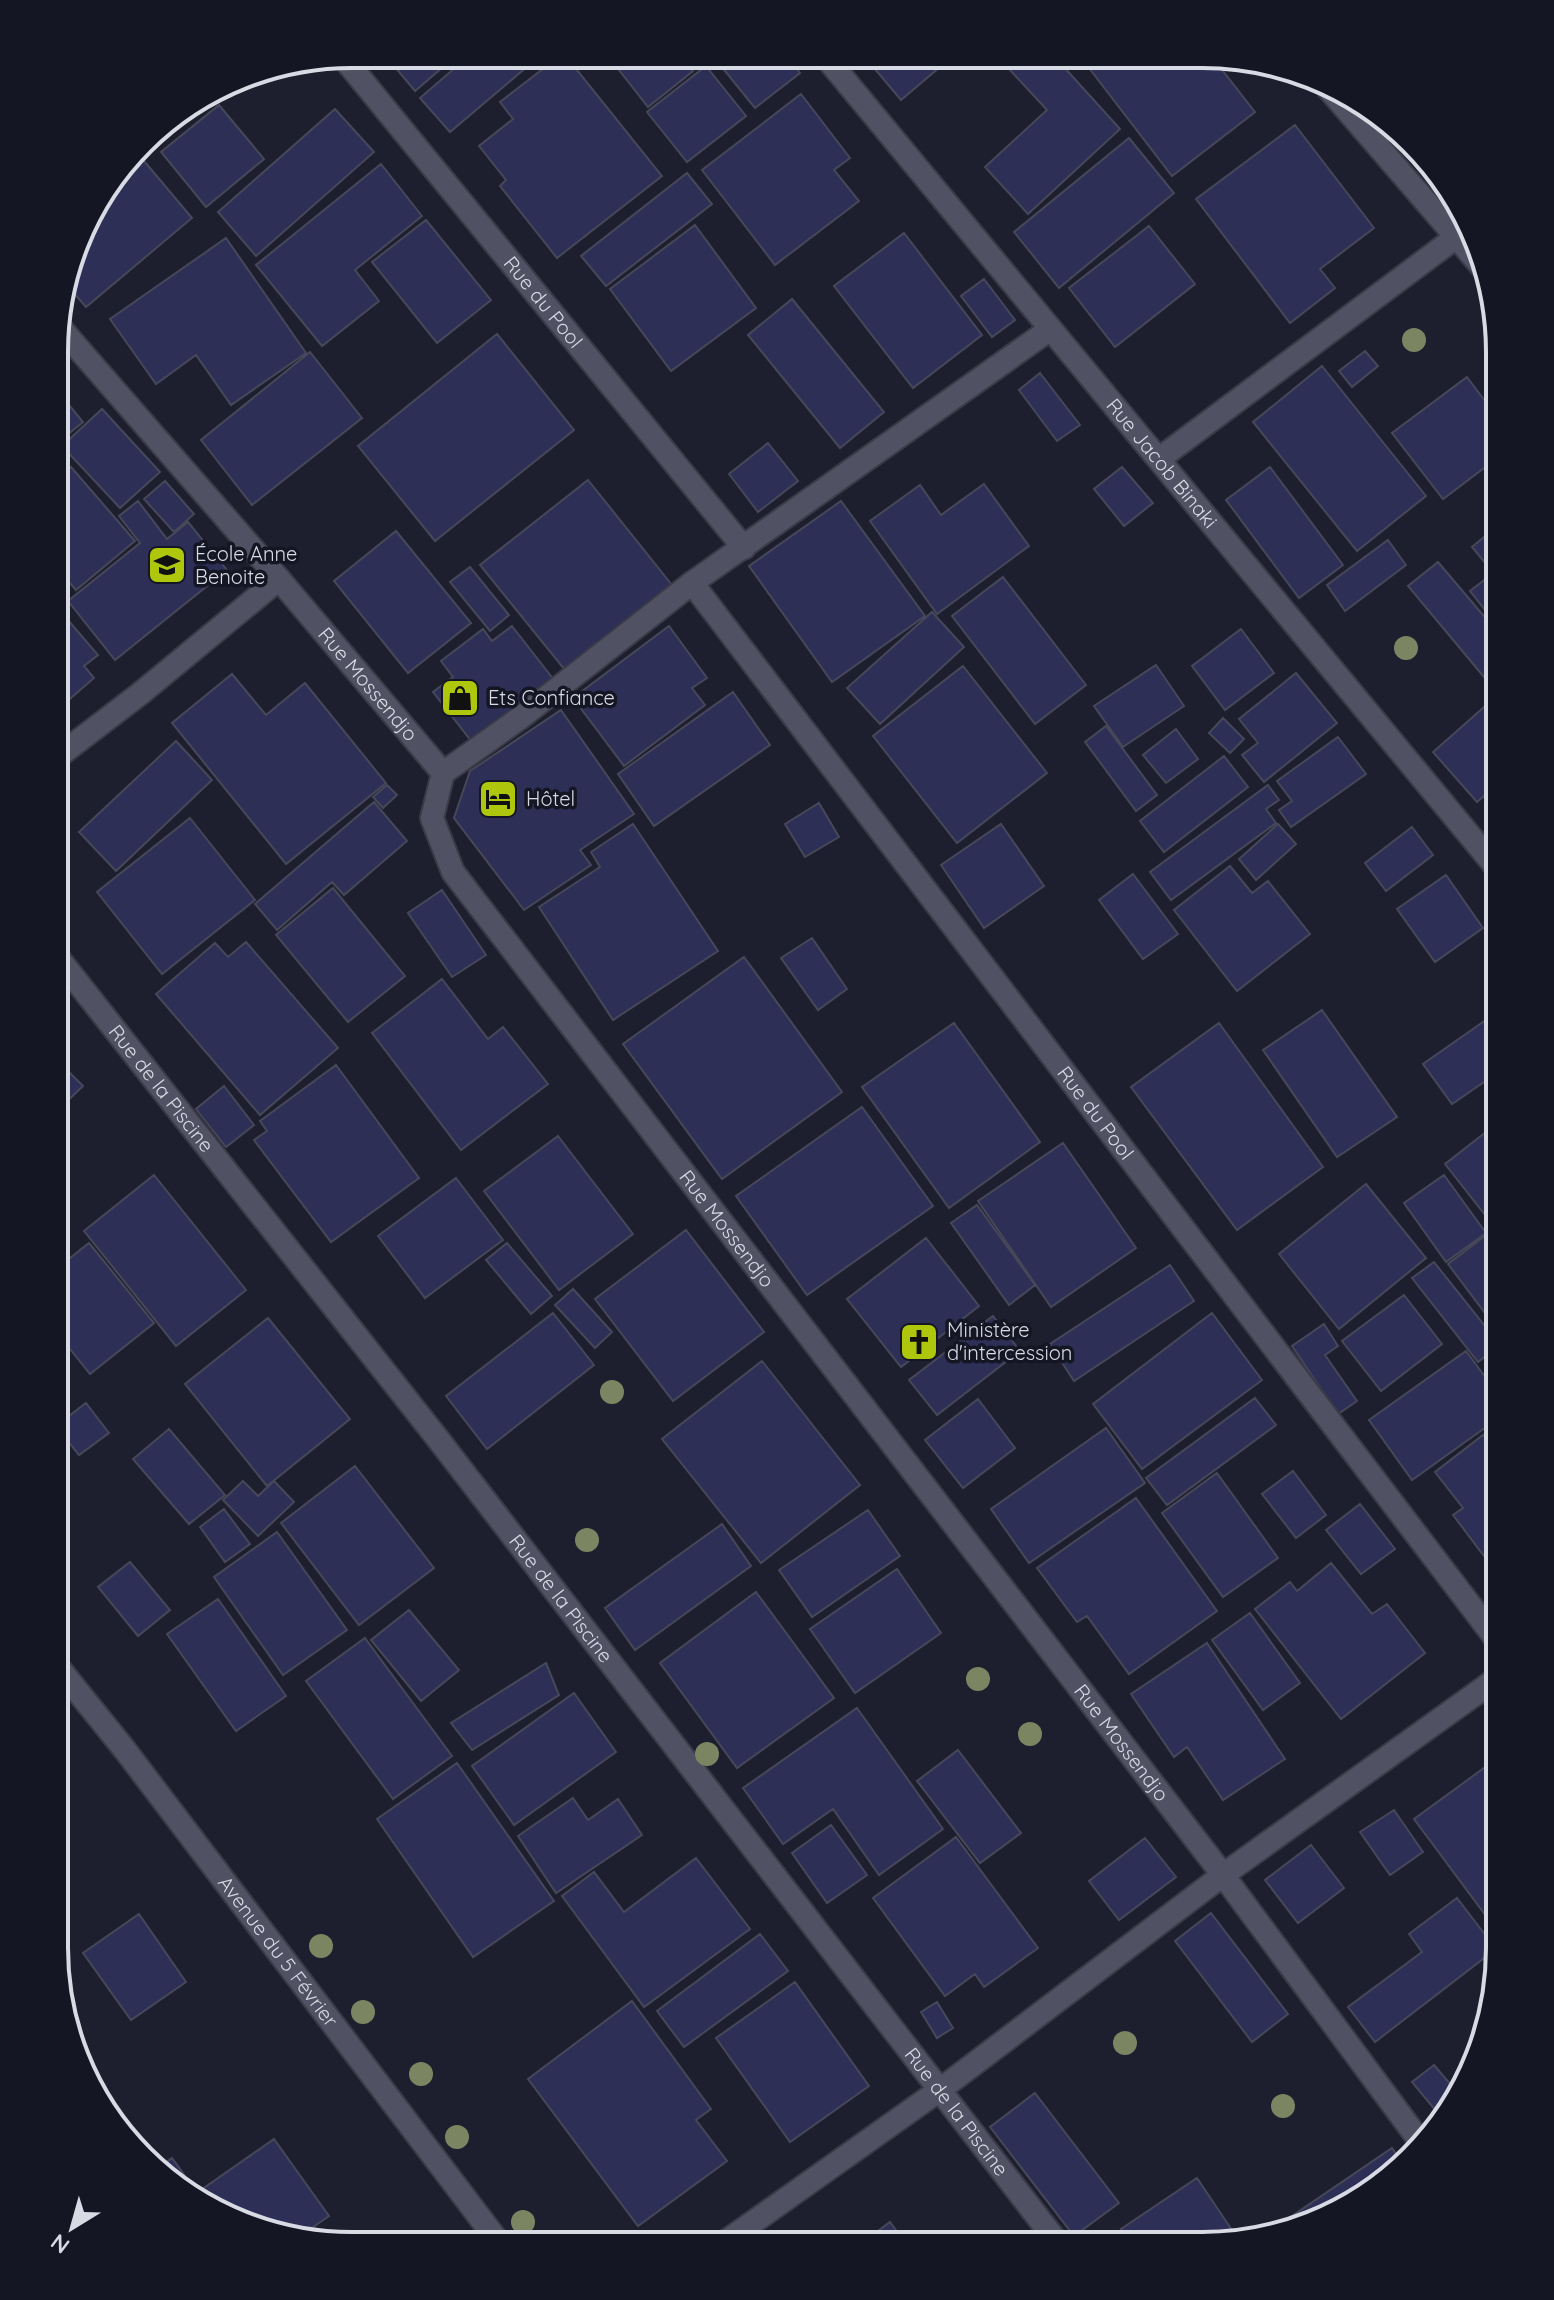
<svg xmlns="http://www.w3.org/2000/svg" width="1554" height="2300" viewBox="0 0 1554 2300" font-family="Quicksand,sans-serif">
  <style>
    .building { fill: #2d2f56; stroke: #464859; stroke-width: 2 }
    .lines { fill: none; stroke-linecap: round; stroke-linejoin: round }
    .minor-casing { stroke: #3a3b47; stroke-width: 26 }
    .tertiary-casing { stroke: #3a3b47; stroke-width: 26 }
    .minor { stroke: #505263; stroke-width: 22 }
    .tertiary { stroke: #505263; stroke-width: 22 }
    .tree { fill: #7c8562 }
    .labels { text-anchor: middle; stroke-width: 7; stroke-linejoin: round; paint-order: stroke }
    .street-label { font-size: 20px; fill: #d8dae4; stroke: #151624 }
    .poi-label { font-size: 20px; fill: #d8dae4; stroke: #151624; text-anchor: start }
    .rim { fill: none; stroke: #d8dae4; stroke-width: 4 }
  </style>
  <rect width="100%" height="100%" fill="#1e1f2e"/>
  <path class="building" d="M384,54H458L415,91Z
    M471,54L541,55L450,132L420,98Z
    M561,55H565L662,176L557,258L500,186L506,180L479,146L513,119L500,102Z
    M593,55H613L600,64Z
    M627,55H680L693,71L648,107L615,65Z
    M712,55H786L800,73L755,108Z
    M864,56H953L901,100Z
    M997,56H1054L1120,129L1028,214L985,167L1047,110Z
    M1105,56L1212,57L1255,112L1172,176L1089,68Z
    M706,66L746,116L687,162L647,112Z
    M801,94L850,158L834,170L859,201L775,265L702,170Z
    M219,105L264,159L206,207L161,152Z
    M335,109L374,152L256,256L218,212Z
    M1295,125L1374,228L1320,269L1335,288L1290,323L1196,199Z
    M1129,138L1174,193L1059,288L1014,232Z
    M139,155L192,218L86,307L66,284L94,203L121,170Z
    M381,164L422,216L355,270L379,301L322,346L256,265Z
    M687,173L712,204L606,286L581,256Z
    M426,220L491,300L437,343L372,262Z
    M695,225L756,308L671,371L610,289Z
    M1149,226L1195,284L1115,347L1069,288Z
    M904,233L982,335L913,388L834,286Z
    M226,238L306,353L231,405L196,355L156,384L110,319Z
    M984,279L1015,320L992,337L961,296Z
    M792,299L884,412L840,448L748,335Z
    M497,334L574,430L435,541L358,446Z
    M1365,351L1378,366L1352,387L1339,371Z
    M310,352L362,418L252,505L201,440Z
    M1322,366L1426,496L1357,551L1253,422Z
    M1040,373L1080,425L1057,441L1019,390Z
    M1467,377L1500,421V456L1443,499L1392,433Z
    M56,389L83,422L56,444Z
    M102,409L160,472L120,508L62,446Z
    M768,443L798,481L758,512L729,474Z
    M71,467L135,541L76,590L56,567V480Z
    M1122,467L1153,503L1124,526L1094,489Z
    M1270,467L1343,565L1299,598L1226,500Z
    M588,480L672,585L565,670L480,565Z
    M165,481L194,514L174,532L144,499Z
    M984,484L1029,546L937,614L870,521L920,485L941,515Z
    M138,501L167,539L188,522L227,570L115,660L68,601L140,543L119,516Z
    M841,501L925,616L832,682L749,566Z
    M1500,524V560L1490,569L1472,547Z
    M396,531L471,623L408,673L334,581Z
    M1388,540L1406,565L1345,611L1327,585Z
    M1438,562L1500,635V674L1489,683L1408,586Z
    M470,567L509,615L490,631L450,582Z
    M1500,568V629L1470,591Z
    M1003,577L1086,685L1035,724L952,616Z
    M56,606L98,655L84,666L94,678L56,711Z
    M932,612L964,647L880,724L847,688Z
    M512,626L554,680L472,742L433,692L453,677L441,661L483,629L492,641Z
    M669,626L707,678L692,688L705,705L624,766L573,698Z
    M1241,629L1274,673L1225,710L1192,666Z
    M1156,665L1184,706L1123,747L1094,706Z
    M963,666L1047,773L957,843L873,736Z
    M1296,673L1337,723L1264,782L1242,755L1258,743L1239,719Z
    M232,674L266,715L305,683L386,783L286,864L172,723Z
    M733,692L770,745L654,826L618,774Z
    M1500,693V782L1477,802L1433,752Z
    M561,710L634,814L580,850L591,865L524,910L454,818L470,771Z
    M1223,718L1244,739L1230,753L1209,733Z
    M1106,726L1157,795L1136,811L1085,742Z
    M1176,729L1198,759L1166,783L1143,755Z
    M1338,737L1366,774L1291,827L1279,810L1292,801L1277,781Z
    M176,741L212,780L116,871L79,832Z
    M1224,756L1248,787L1164,852L1140,821Z
    M387,785L397,795L383,808L373,797Z
    M1268,785L1279,800L1266,809L1276,823L1171,900L1150,872Z
    M374,802L407,841L344,895L332,882L277,930L255,904Z
    M819,803L839,837L805,857L785,824Z
    M190,818L255,900L162,974L97,892Z
    M633,824L718,951L613,1020L539,907L600,867L591,852Z
    M1001,824L1044,886L984,928L941,865Z
    M1278,824L1296,844L1256,880L1239,859Z
    M1412,827L1433,855L1386,891L1365,863Z
    M1230,866L1252,893L1268,881L1310,934L1237,991L1174,910Z
    M1133,874L1178,934L1143,959L1099,900Z
    M1446,875L1483,928L1435,962L1397,909Z
    M333,888L405,976L348,1022L276,935Z
    M442,890L486,955L452,977L408,913Z
    M812,938L847,989L818,1010L781,958Z
    M246,942L338,1048L260,1115L156,994L215,943L228,957Z
    M744,957L842,1092L722,1179L623,1044Z
    M442,979L488,1039L503,1027L548,1084L461,1150L372,1033Z
    M1322,1010L1397,1117L1337,1157L1263,1050Z
    M1500,1010V1071L1452,1104L1423,1064Z
    M954,1023L1040,1142L949,1208L862,1087Z
    M1219,1023L1323,1167L1237,1230L1131,1087Z
    M55,1058L83,1086L55,1113Z
    M336,1065L419,1178L331,1242L254,1140L267,1131L260,1121Z
    M224,1086L254,1125L226,1147L196,1109Z
    M862,1107L933,1206L807,1295L736,1196Z
    M1500,1121V1219L1493,1225L1445,1164Z
    M558,1136L633,1234L559,1290L484,1191Z
    M1063,1143L1136,1248L1051,1307L978,1201Z
    M154,1175L246,1290L176,1346L84,1231Z
    M1444,1175L1486,1233L1446,1262L1404,1203Z
    M456,1178L503,1240L425,1298L378,1236Z
    M1366,1184L1426,1258L1339,1329L1279,1254Z
    M977,1205L1035,1285L1009,1305L951,1223Z
    M686,1230L764,1332L673,1401L595,1299Z
    M1485,1236L1500,1255V1333L1448,1264Z
    M926,1238L979,1306L901,1367L847,1299Z
    M89,1243L154,1323L90,1374L55,1330V1270Z
    M507,1243L552,1296L531,1314L486,1260Z
    M1434,1262L1500,1345L1478,1362L1412,1278Z
    M1170,1265L1194,1301L1074,1381L1050,1344Z
    M573,1289L612,1332L595,1348L555,1305Z
    M1404,1295L1442,1344L1381,1391L1342,1341Z
    M553,1313L594,1365L487,1449L446,1396Z
    M1212,1313L1262,1380L1142,1469L1093,1404Z
    M993,1316L1020,1351L937,1415L909,1380Z
    M268,1318L350,1419L267,1486L185,1384Z
    M1324,1324L1338,1346L1325,1355L1357,1401L1338,1414L1292,1346Z
    M1466,1351L1500,1397V1417L1412,1480L1369,1420Z
    M762,1361L860,1485L761,1563L662,1439Z
    M1255,1398L1276,1425L1167,1505L1146,1478Z
    M978,1399L1015,1448L963,1488L925,1440Z
    M86,1403L109,1433L79,1455L56,1426Z
    M1106,1428L1145,1483L1029,1563L991,1509Z
    M169,1429L225,1495L189,1524L133,1459Z
    M1483,1435L1500,1456L1499,1576L1453,1515L1463,1508L1435,1472Z
    M355,1466L434,1568L359,1625L281,1523Z
    M1293,1471L1326,1515L1296,1538L1262,1494Z
    M1217,1473L1278,1558L1223,1597L1162,1513Z
    M243,1481L258,1496L274,1481L294,1502L258,1536L223,1500Z
    M1136,1498L1217,1611L1129,1674L1087,1616L1077,1622L1037,1568Z
    M1360,1504L1395,1549L1361,1574L1326,1530Z
    M224,1509L250,1544L225,1562L200,1527Z
    M868,1510L900,1556L812,1617L779,1570Z
    M722,1524L751,1566L635,1650L605,1608Z
    M277,1532L347,1630L283,1675L214,1577Z
    M130,1562L170,1610L138,1636L98,1587Z
    M1331,1563L1372,1614L1387,1604L1425,1653L1341,1719L1255,1609L1290,1582L1297,1591Z
    M897,1569L941,1633L855,1693L810,1629Z
    M756,1592L834,1698L737,1768L660,1663Z
    M218,1599L286,1696L236,1731L167,1634Z
    M409,1610L459,1670L421,1701L371,1640Z
    M1250,1613L1300,1683L1263,1710L1212,1640Z
    M365,1638L452,1756L393,1799L306,1681Z
    M1207,1643L1285,1759L1223,1800L1187,1747L1174,1757L1131,1694Z
    M546,1663L559,1695L472,1750L451,1723Z
    M574,1693L616,1752L514,1825L472,1766Z
    M857,1708L943,1829L879,1875L833,1809L783,1844L743,1788Z
    M958,1750L1021,1833L980,1863L917,1781Z
    M1499,1757V1919L1492,1924L1414,1819Z
    M457,1763L554,1901L473,1957L377,1819Z
    M573,1798L588,1820L618,1799L642,1835L556,1893L518,1836Z
    M1394,1810L1423,1852L1390,1875L1360,1832Z
    M831,1825L867,1875L827,1903L792,1853Z
    M956,1837L1038,1948L984,1987L975,1974L945,1996L873,1898Z
    M1145,1838L1176,1877L1119,1920L1089,1881Z
    M1311,1845L1344,1888L1298,1923L1265,1880Z
    M696,1858L750,1929L644,2007L562,1896L594,1872L624,1912Z
    M1457,1898L1496,1949L1375,2042L1348,2007L1422,1952L1409,1934Z
    M1211,1913L1288,2014L1252,2042L1175,1941Z
    M139,1914L186,1982L131,2020L83,1953Z
    M760,1934L788,1971L684,2047L657,2011Z
    M795,1982L869,2086L790,2142L716,2038Z
    M632,2001L711,2109L696,2120L727,2161L638,2226L528,2079Z
    M937,2002L953,2028L937,2038L921,2012Z
    M1434,2065L1458,2093L1436,2111L1412,2082Z
    M1035,2093L1119,2203L1074,2236L990,2127Z
    M274,2139L329,2216L296,2239L238,2224L191,2197Z
    M1392,2148L1403,2164L1384,2184L1317,2223L1267,2233Z
    M172,2158L188,2180L176,2188L156,2170Z
    M1197,2178L1238,2239L1203,2246H1132L1121,2229Z
    M890,2222L907,2245H859Z"/>
  <g class="lines">
    <defs>
      <g id="minor">
        <path id="s1" d="M824,55L1500,872"/>
        <path id="s2" d="M342,56L744,548"/>
        <path d="M1321,80L1483,268"/>
        <path id="s3" d="M57,324L279,579L443,773"/>
        <path d="M1159,459L1471,226"/>
        <path id="s4" d="M692,583L1499,1643"/>
        <path d="M56,758L141,693L279,579"/>
        <path id="s5" d="M443,773L432,818L453,872L1223,1875L1422,2144"/>
        <path d="M443,773L520,718L692,583L1049,330"/>
        <path id="s6" d="M56,955L438,1439L1060,2246"/>
        <path d="M721,2245L941,2089L1223,1875L1499,1677"/>
      </g>
      <g id="tertiary">
        <path id="s7" d="M54,1662L125,1750L500,2244"/>
      </g>
    </defs>
    <use href="#minor" class="minor-casing"/>
    <use href="#tertiary" class="tertiary-casing"/>
    <use href="#minor" class="minor"/>
    <use href="#tertiary" class="tertiary"/>
  </g>
  <g class="tree">
    <circle cx="1414" cy="340" r="12"/>
    <circle cx="1406" cy="648" r="12"/>
    <circle cx="612" cy="1392" r="12"/>
    <circle cx="587" cy="1540" r="12"/>
    <circle cx="978" cy="1679" r="12"/>
    <circle cx="1030" cy="1734" r="12"/>
    <circle cx="707" cy="1754" r="12"/>
    <circle cx="321" cy="1946" r="12"/>
    <circle cx="363" cy="2012" r="12"/>
    <circle cx="1125" cy="2043" r="12"/>
    <circle cx="421" cy="2074" r="12"/>
    <circle cx="1283" cy="2106" r="12"/>
    <circle cx="457" cy="2137" r="12"/>
    <circle cx="523" cy="2222" r="12"/>
  </g>
  <defs>
    <symbol id="school-square" viewBox="-11 -11 22 22"><rect x="-9" y="-9" width="18" height="18" rx="4" fill="#aec60b" stroke="#151624"/><path d="M0-5L7-2L0 1L-7-2ZM-4 1L0 2.5L4 1V4Q0 6-4 4Z" fill="#111"/></symbol>
    <symbol id="shop-square" viewBox="-11 -11 22 22"><rect x="-9" y="-9" width="18" height="18" rx="4" fill="#aec60b" stroke="#151624"/><path d="M-5-2.5h2.3a2.7 3.5 0 0 1 5.4 0H5L5.5 6h-11ZM-1.5-2.5h3a1.5 2.3 0 0 0-3 0Z" fill="#111"/></symbol>
    <symbol id="hotel-square" viewBox="-11 -11 22 22"><rect x="-9" y="-9" width="18" height="18" rx="4" fill="#aec60b" stroke="#151624"/><path d="M-6-4.5h1.5V1H6V5H4.5V3h-9V5H-6ZM-4 0a1.8 1.8 0 1 1 3.6 0ZM.5 0V-2.5h3Q6-2.5 6 0Z" fill="#111"/></symbol>
    <symbol id="church-square" viewBox="-11 -11 22 22"><rect x="-9" y="-9" width="18" height="18" rx="4" fill="#aec60b" stroke="#151624"/><path d="M-1.2-6h2.4v3.5h3.3v2.4h-3.3V6h-2.4V-.1h-3.3v-2.4h3.3Z" fill="#111"/></symbol>
  </defs>
  <g fill-rule="evenodd">
    <use href="#school-square" x="145" y="543" width="44" height="44"/>
    <use href="#shop-square" x="438" y="676" width="44" height="44"/>
    <use href="#hotel-square" x="476" y="777" width="44" height="44"/>
    <use href="#church-square" x="897" y="1320" width="44" height="44"/>
  </g>
  <g class="labels">
    <g class="street-label">
      <text dy="7" stroke="none"><textPath href="#s2" startOffset="318">Rue du Pool</textPath></text>
      <text dy="7" stroke="none"><textPath href="#s1" startOffset="530">Rue Jacob Binaki</textPath></text>
      <text dy="7" stroke="none"><textPath href="#s3" startOffset="476">Rue Mossendjo</textPath></text>
      <text dy="7" stroke="none"><textPath href="#s6" startOffset="170">Rue de la Piscine</textPath></text>
      <text dy="7" stroke="none"><textPath href="#s4" startOffset="666">Rue du Pool</textPath></text>
      <text dy="7" stroke="none"><textPath href="#s5" startOffset="554">Rue Mossendjo</textPath></text>
      <text dy="7" stroke="none"><textPath href="#s6" startOffset="818">Rue de la Piscine</textPath></text>
      <text dy="7" stroke="none"><textPath href="#s5" startOffset="1202">Rue Mossendjo</textPath></text>
      <text dy="7" stroke="none"><textPath href="#s7" startOffset="366">Avenue du 5 Février</textPath></text>
      <text dy="7" stroke="none"><textPath href="#s6" startOffset="1466">Rue de la Piscine</textPath></text>
    </g>
    <g class="poi-label">
      <text x="195" y="561">École Anne<tspan x="195" dy="23">Benoite</tspan></text>
      <text x="488" y="705">Ets Confiance</text>
      <text x="526" y="806">Hôtel</text>
      <text x="947" y="1337">Ministère<tspan x="947" dy="23">d'intercession</tspan></text>
    </g>
  </g>
  <path d="M0 0H1554V2300H0ZM352 68H1202A284 284 0 0 1 1486 352V1948A284 284 0 0 1 1202 2232H352A284 284 0 0 1 68 1948V352A284 284 0 0 1 352 68Z" fill="#151624" fill-rule="evenodd"/>
  <path class="rim" d="M352 68H1202A284 284 0 0 1 1486 352V1948A284 284 0 0 1 1202 2232H352A284 284 0 0 1 68 1948V352A284 284 0 0 1 352 68Z"/>
  <g transform="translate(72 2228) rotate(217)" stroke="#151624" stroke-width="6" paint-order="stroke">
  <path d="M0-6L14 30L0 20L-14 30Z" fill="#d8dae4"/>
  <text y="-12" font-size="22" font-weight="bold" text-anchor="middle" fill="#d8dae4">N</text>
  </g>
</svg>
